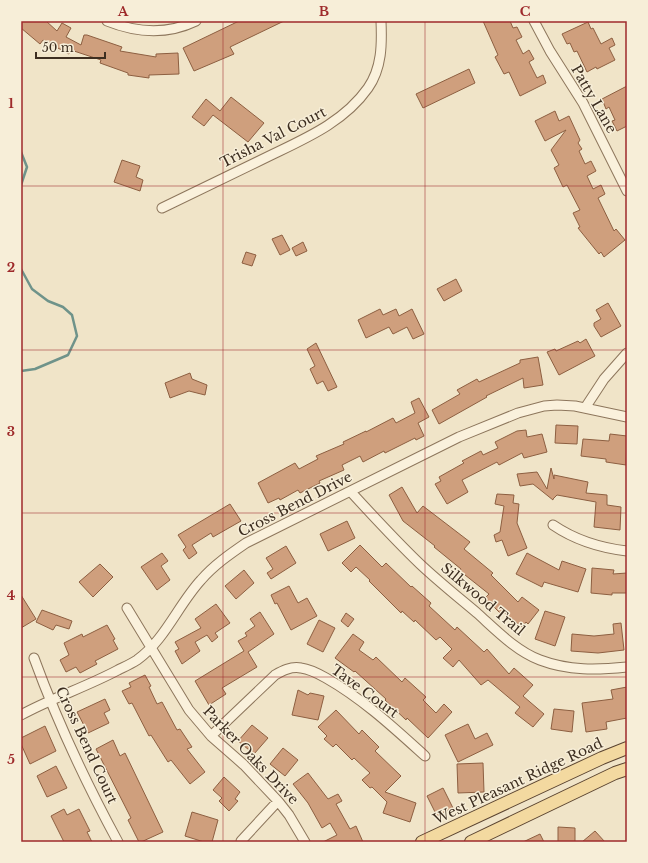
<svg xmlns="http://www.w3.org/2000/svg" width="648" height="863" viewBox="0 0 648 863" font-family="'Libre Baskerville',serif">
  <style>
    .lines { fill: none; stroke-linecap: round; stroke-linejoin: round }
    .stream { stroke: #6f938a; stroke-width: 2.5 }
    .building { fill: #cf9f7d; stroke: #8d5f41 }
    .minor-casing { stroke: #8d765c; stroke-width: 11 }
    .major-casing { stroke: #5b4430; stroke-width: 14 }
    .minor { stroke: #faf1dc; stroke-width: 9 }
    .major { stroke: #f3d9a0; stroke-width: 12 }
    .grid { fill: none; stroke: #9e2a2b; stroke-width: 1; stroke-opacity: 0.55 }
    .labels { text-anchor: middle; stroke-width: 3; stroke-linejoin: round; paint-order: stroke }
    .street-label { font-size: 14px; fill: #3d2e20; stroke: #f7eed8 }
    .neatline { fill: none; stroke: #9e2a2b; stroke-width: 1.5 }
    .grid-label { font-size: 13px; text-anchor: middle; font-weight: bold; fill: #9e2a2b }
  </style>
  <rect width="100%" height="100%" fill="#f0e4c8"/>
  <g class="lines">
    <path class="stream" d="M21,152L27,167L21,185
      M21,269L32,289L48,301L63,307L72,315L77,336L68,355L35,369L21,371"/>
  </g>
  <path class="building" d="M21,21H46L57,31L62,23L71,28L66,37L81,45L84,35H87L122,47L120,51L156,57V54L178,53L179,74L149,75V78L128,75V73L100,63L101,60L71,50L69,54L43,40L40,44L21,28Z
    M239,21H284L230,47L234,54L194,71L183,48Z
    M483,21H510L513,28L517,27L522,37L516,40L523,54L529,50L534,59L529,62L537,78L543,75L546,83L520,96L509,72L504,74L495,57L498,55Z
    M588,22L591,29L593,28L601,44L612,38L615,45L609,48L615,60L597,69L596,67L587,72L577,51L574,52L570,43L567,44L562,34Z
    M469,69L475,83L423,108L416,94Z
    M627,86V126L617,131L612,121L615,120L609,107L606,109L602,99Z
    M231,97L264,123L248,142L213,115L204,126L192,117L206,99L220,111Z
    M555,111L559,121L569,116L580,140L578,143L582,149L579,151L585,164L591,161L596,171L587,176L593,189L601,185L605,194L598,198L614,231L616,229L625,240L604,257L601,252L599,254L578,228L580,227L573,213L580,210L567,185L563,187L554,168L559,165L551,150L566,130L545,141L535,121Z
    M122,160L140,166L136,177L143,180L140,191L114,182Z
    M282,235L290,250L280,255L272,239Z
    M303,242L307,251L296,256L292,248Z
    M246,252L256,255L252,266L242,263Z
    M456,279L462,291L444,301L437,289Z
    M608,303L621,326L601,337L594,326V323L601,319L596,310Z
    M380,309L383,315L396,309L399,316L412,309L424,334L413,339L407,327L393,334L389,327L366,338L358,320Z
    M586,339L595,356L559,375L547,352L555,349L556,351L578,341L580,343Z
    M316,343L337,387L328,391L323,381L317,384L310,369L315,366L307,349Z
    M538,357L543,385L524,388L523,378L486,396L487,397L439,424L432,410L460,394L457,390L477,379L479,382L520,363V360Z
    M190,373L192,379L207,385L205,395L189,391L170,398L165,383Z
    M419,398L429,417L418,423L424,436L416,440L415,438L385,453L384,451L363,462L360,456L342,465L344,470L319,481L320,483L300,493L298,490L280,500L279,498L268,503L258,483L295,463L299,469L318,459L316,456L344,444L343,442L366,431V432L393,418L396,423L415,413L411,402Z
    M556,425L578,426L577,444L555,443Z
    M526,430L527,437L542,434L547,452L524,458L522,453L499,465L497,462L462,480L468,492L447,504L435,484L441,481L439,477L464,463L462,461L481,451L483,455L498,448L495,442L517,431Z
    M610,434L627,436L626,465L606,462V459L581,456L583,439L609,441Z
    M551,468L554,479V475L588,482L586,493L607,495V505L621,507L620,530L594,527L596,502L557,495L553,499V500L533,484L520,486L517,474L537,472L547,489Z
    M402,487L417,513L423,506L470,542L464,549L493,573L491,575L518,602L522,597L539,610L528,624L526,622L522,627L502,611L500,613L485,598L489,594L460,571L461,569L434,547L435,546L403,521L389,495Z
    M497,494L514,495L513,503L519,504L517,523L527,548L508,556L502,540L496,542L494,535L500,532L504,506L495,504Z
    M230,504L241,521L213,537L211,533L192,545L197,553L189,559L183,550L186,547L178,535Z
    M347,521L355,538L328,551L320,534Z
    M360,545L382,567L386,563L411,587L412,586L431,603L429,606L455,630L457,627L484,652L487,649L509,674L514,668L533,685L523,696L544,714L533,727L515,713L520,707L488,680L481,685L459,660L453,667L443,658L452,649L440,637L436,640L415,620L414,622L402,611L401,613L369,581L370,580L356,567L351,572L342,563Z
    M286,546L296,563L271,579L267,573L273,569L266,558Z
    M162,553L168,561L161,566L170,580L157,590L141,567Z
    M527,553L559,570L562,561L586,569L578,592L544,582L542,587L516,574Z
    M100,564L113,577L93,597L79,582Z
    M592,568L614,570L613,574L627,573V593H612V595L591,593Z
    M244,570L254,583L236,599L225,586Z
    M289,586L298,603L307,598L317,616L291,630L277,603L275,604L271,595Z
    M21,595L36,619L21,628Z
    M216,604L230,623L215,633L218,637L212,642L207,635L195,642L200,651L182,664L175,651L179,649L175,642L201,628L195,619Z
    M42,610L72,621L69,629L56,625L53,630L36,622Z
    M545,611L565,617L555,646L535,639Z
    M260,612L274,634L248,652L257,667L222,688L226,694L209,705L195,681L244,651L238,641L247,636L245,633L255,626L250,619Z
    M346,613L354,619L348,627L341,621Z
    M319,620L335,628L323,652L307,644Z
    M621,623L624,650L598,653L571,651L572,634L594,636L614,634L613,624Z
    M107,625L115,639L113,640L118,649L95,661L97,664L80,673L76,667L66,672L60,660L69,655L64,643L82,634L83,637Z
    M353,634L364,642L359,650L373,660L376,657L402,682L405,678L426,697L423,700L436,713L444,704L452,712L428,738L407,718L406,720L385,700L386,699L355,671L354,672L335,658Z
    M145,675L151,686L149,687L157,704L162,702L177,730L180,729L192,747L187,749L205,772L190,784L171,760L168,762L151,735L149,736L132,703L129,704L122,691L131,687L129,683Z
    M627,687V718L606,722L607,729L586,732L582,703L613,699L611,690Z
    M298,690L308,695L310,693L324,696L318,720L292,715Z
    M105,699L110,710L104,713L109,723L88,733L77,712Z
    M554,709L574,711L572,732L551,729Z
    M336,710L359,734L362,730L379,747L375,751L401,776L385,792L416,803L410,822L383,813L387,802L372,787L370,788L362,780L370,773L354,758L352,760L336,744L333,747L324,739L327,736L318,727Z
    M468,724L475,739L487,733L493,745L458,762L445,735Z
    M252,725L268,738L254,754L238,741Z
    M45,726L56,751L30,764L21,744V738Z
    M113,740L120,756L125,753L163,832L141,842H139L128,820L131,818L96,749Z
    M283,748L298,760L285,776L270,764Z
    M483,763L484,792L458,793L457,764Z
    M56,766L67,788L47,797L37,776Z
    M308,773L328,799L338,794L342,801L336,804L350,829L356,826L363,842H323L337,835L330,823L322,828L308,803L293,784Z
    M224,777L240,792L235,799L238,801L229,811L219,801L222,798L213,790Z
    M443,788L453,808L437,816L427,796Z
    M64,809L67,815L79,809L90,831L87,832L92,842H64L51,816Z
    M192,812L218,820L212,842H204L185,836Z
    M558,827L575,828V842H558Z
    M595,831L605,842H582Z
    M540,834L544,842H523Z"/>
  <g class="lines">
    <defs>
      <path id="minor" d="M107,21C137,33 167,35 196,21
        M534,21L550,51L583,103L627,191
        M162,208C195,192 228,176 261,160C299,141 342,125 368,88C382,68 382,44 381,21
        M585,408L604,379L627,353
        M351,492C373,516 396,541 420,564C438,581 458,597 477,613C496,630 516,651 540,660C569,671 597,670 627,667
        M553,525C575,540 601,548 627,551
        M127,608L189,710L211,736L244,765L278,801L289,815L305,842
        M34,658C57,721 86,783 118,842
        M21,715C52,698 86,687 118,670C124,667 131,664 137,660C165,640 178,605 201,580C214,565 230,554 246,543L459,437L518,413L544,406L557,405L575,406L627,417
        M211,736L275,675C282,671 291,666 301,668C309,669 319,674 326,678C363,699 394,728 425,756
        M241,841L278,801"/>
      <path id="major" d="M422,842L602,758L627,748
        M471,842L615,773L627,769"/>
    </defs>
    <use href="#minor" class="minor-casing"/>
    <use href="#major" class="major-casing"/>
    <use href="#minor" class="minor"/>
    <use href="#major" class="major"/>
  </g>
  <path class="grid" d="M223,21V842M425,21V842M21,186H627M21,350H627M21,513H627M21,677H627"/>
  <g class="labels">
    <g class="street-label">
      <text transform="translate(594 99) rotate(60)" y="5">Patty Lane</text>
      <text transform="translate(273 137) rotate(-27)" y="5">Trisha Val Court</text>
      <text transform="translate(295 504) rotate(-27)" y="5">Cross Bend Drive</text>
      <text transform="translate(483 599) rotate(40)" y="5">Silkwood Trail</text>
      <text transform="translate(365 691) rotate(36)" y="5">Tave Court</text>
      <text transform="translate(87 745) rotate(65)" y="5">Cross Bend Court</text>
      <text transform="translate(251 755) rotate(46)" y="5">Parker Oaks Drive</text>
      <text transform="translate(518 781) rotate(-25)" y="5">West Pleasant Ridge Road</text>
    </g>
  </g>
  <rect width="648" height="863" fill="none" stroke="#f7eed8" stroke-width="44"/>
  <path d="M36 52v6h69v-6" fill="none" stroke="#3d2e20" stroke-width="2"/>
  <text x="42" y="52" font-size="12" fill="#3d2e20" stroke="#f7eed8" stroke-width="3" paint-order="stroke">50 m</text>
  <rect x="22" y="22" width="604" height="819" class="neatline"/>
  <g class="grid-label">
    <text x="123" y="16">A</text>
    <text x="324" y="16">B</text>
    <text x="525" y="16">C</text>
    <text x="11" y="108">1</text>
    <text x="11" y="272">2</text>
    <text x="11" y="436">3</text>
    <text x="11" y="600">4</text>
    <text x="11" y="764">5</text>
  </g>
</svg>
